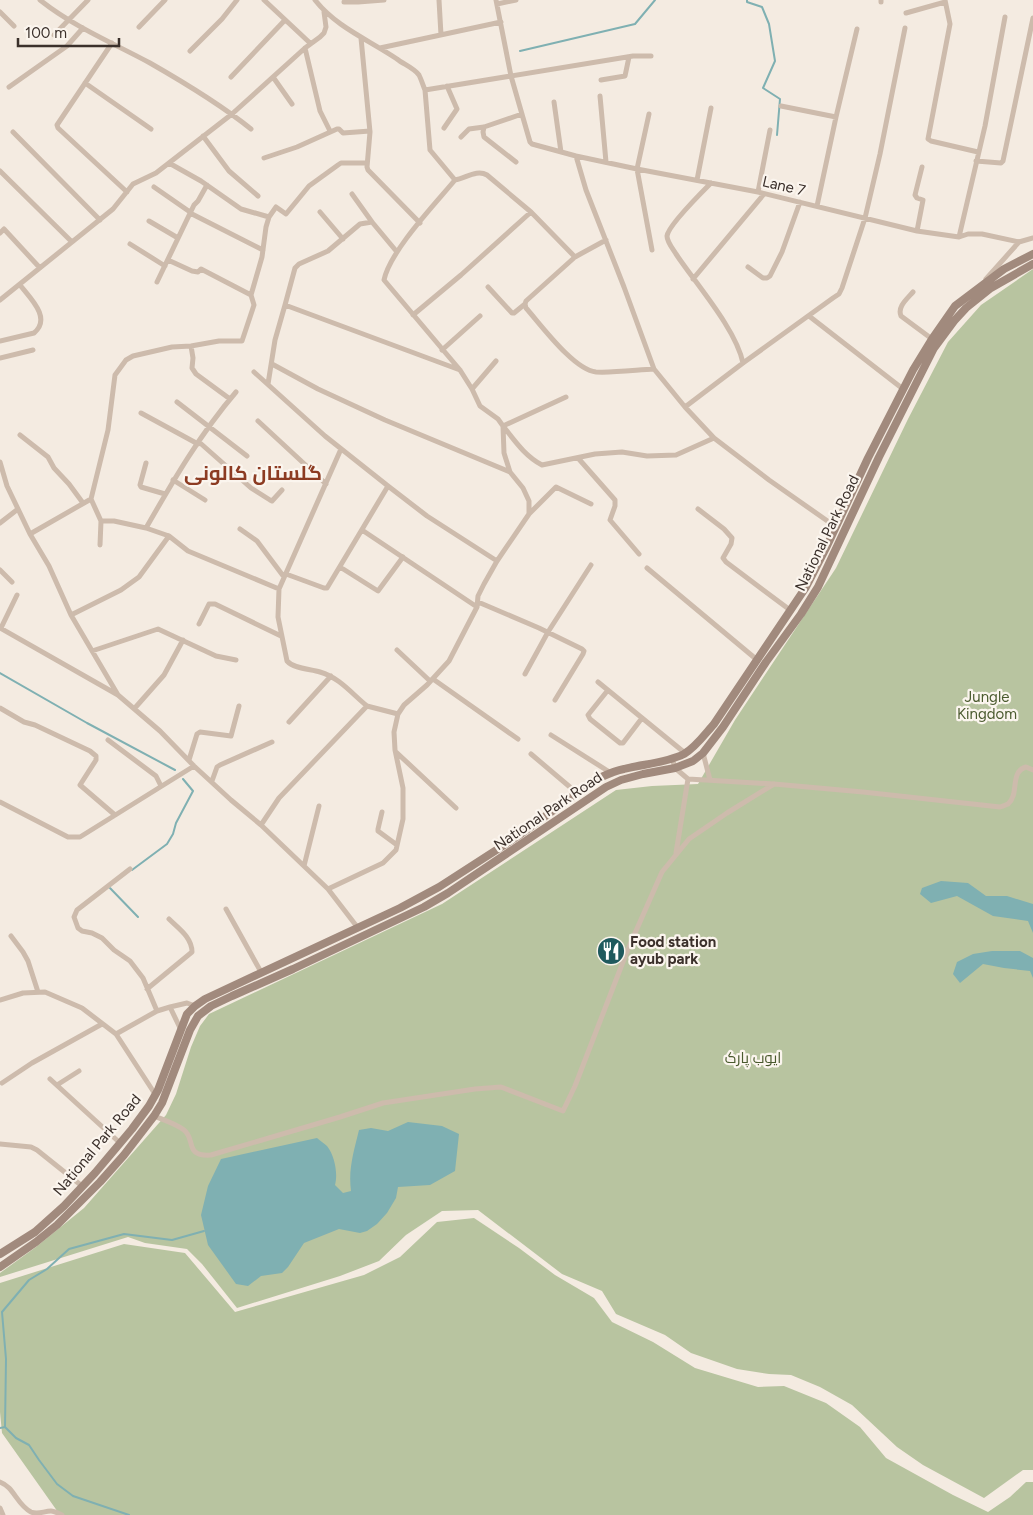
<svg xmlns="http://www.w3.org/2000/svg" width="1033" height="1515" viewBox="0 0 1033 1515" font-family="Figtree,Cairo,sans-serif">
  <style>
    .green { fill: #b8c4a0 }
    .water { fill: #7fb0b2 }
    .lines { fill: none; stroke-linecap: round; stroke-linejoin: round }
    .stream { stroke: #7fb0b2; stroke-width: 2 }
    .street { stroke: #cdbbac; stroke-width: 5 }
    .secondary { stroke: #a18a7d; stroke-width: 8 }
    .labels { text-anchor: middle; stroke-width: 4.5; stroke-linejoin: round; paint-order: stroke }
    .street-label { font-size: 15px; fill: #3b302b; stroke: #fbf5ee }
    .park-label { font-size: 15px; fill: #4a5a2e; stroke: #fbf5ee }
    .poi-label { font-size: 15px; font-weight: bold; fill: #3b302b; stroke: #fbf5ee; text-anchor: start }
    .district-label { font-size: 20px; font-weight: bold; fill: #8c3b22; stroke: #fbf5ee }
  </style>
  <rect width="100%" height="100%" fill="#f4ebe1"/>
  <path class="green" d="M1033,269V1470H1023L984,1498L923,1465L897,1447L852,1405L820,1387L791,1375L769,1374L737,1369L691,1353L665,1335L616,1314L602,1291L562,1274L478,1210L442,1211L406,1235L379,1261L340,1276L237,1308L202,1264L187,1249L145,1243L128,1237L0,1277V1273L36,1247L84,1208L166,1115L176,1094L191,1047L200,1026L209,1014L442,904L616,790L652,786L698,784L735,720L836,568L908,419L948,342L981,305Z
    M474,1218L519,1248L555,1275L594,1298L612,1322L653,1342L695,1368L758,1387L784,1386L826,1403L860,1427L886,1458L953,1495L988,1512L1010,1497L1026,1482H1033V1515H60L2,1433L0,1412V1283L124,1244L185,1253L235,1312L364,1275L400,1257L437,1222Z"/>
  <path class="water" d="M941,881L968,883L986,896H1007L1033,904V933L1028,921L993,916L957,896L931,903L920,894L922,888Z
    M992,951H1020L1033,958V978L1030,971L1004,968L983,964L960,983L953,974L957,962L973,954Z
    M408,1122L442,1126L459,1134L455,1171L430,1185L398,1187L396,1198L387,1213L377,1224L367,1231L360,1233L339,1229L304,1243L288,1267L282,1273L261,1276L248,1286L236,1284L208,1245L201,1215L208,1186L221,1159L317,1138C320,1141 324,1143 327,1146C335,1156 338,1174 335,1185L343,1193L351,1191C348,1169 354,1151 359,1130L371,1128L388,1131Z"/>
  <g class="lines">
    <path class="stream" d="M747,0V2L762,7L769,24L775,61L763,88L780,99L777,135
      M520,51L635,24L655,0
      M0,673L87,723L175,770
      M132,870L167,844L173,834L176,823L193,791L183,779
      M110,886L109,887L138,917
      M5,1427L6,1359L2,1312L29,1280L47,1269L69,1249L124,1234L172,1240L204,1231
      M0,1428L5,1427L16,1438L29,1445L39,1460L57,1484L73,1496L129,1515"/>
    <path class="street" d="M40,0C74,27 113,43 150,63C185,83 220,104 251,129
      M264,0L310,43
      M315,0C336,27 369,40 397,59C403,64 414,68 419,75C421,79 423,85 425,90
      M439,0L441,35
      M496,0L511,76L530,142L532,144L576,156L637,169L758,192L917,231L959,237L968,234H982L1019,242L1033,238
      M881,0V2
      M945,0L950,24L928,139L931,141L978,152
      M344,2H358L384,0
      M497,4L516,0
      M0,12L14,26
      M906,13L945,2
      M139,27L165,0
      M54,35L88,0
      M361,38L370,132L367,167L368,170L420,223
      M112,43L57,125L58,128L127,192
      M305,48L320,111L330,131
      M380,48L501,22
      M190,51L222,19L237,0
      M231,77L285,20
      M273,77L292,104
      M601,80L625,76L629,57
      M85,83L151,129
      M9,87L67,46L83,28
      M600,96L606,162
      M554,102L561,152
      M781,106L836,117
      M649,114L637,169L652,250
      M484,127L483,132L484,137L516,162
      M444,128L457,109L447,86
      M13,132L100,220
      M203,136L229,171L258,196
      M461,137L469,129L484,127L522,114
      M576,156L586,190L624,287L654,369L685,407L714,438L769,480L836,527
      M264,158L297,147L337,129H339L343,133L370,131
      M976,161L1001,163L1003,161L1033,18
      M169,163L201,181L241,209L269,217
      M366,163H341L338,165L309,186L286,214L276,207L269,217L266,227L262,257L251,295L254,305L242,341H219L191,346L172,347L133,356L126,360L115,375L108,430L91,499L101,521H114L146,528L169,536L188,551L279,589L278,617L287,661C294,669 310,669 320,672C340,678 351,693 367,706
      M0,171L72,242
      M697,180L711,108
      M711,183C703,191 668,226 667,236C667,242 673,249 676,254C696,284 736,329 743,363
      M154,187L190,212
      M758,192L770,130
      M352,194L372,222
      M817,206L836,117L857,29
      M320,212L343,239
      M190,213L263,250
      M149,221L178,238
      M917,231L923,200L917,198L915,195L922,167
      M0,233L4,229L40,268
      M959,237L985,126L1005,17
      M606,240L575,257L526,301L525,304L526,308C541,325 574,370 596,372C613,373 636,370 654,369
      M130,244L165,266
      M397,252L372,222L360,224L328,251L299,264L295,268L285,305L460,370
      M575,257L531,212L487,175C477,169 466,178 455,180L430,150L425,90L633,56H651
      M168,260L192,271L198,272L201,269L251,295
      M748,267L763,278H767L770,276L782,252L800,202
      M693,279L764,194
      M986,279L1019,242
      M157,282L194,205L198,201L207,185
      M488,287L512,313H514L525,304
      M913,292C907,299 897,307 901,316L932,339
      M0,300L113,209L133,184L156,173L232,114L305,48L320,37L324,33L326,27L324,12
      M413,315L461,275L531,212
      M809,316L903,389
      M0,341L34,333C52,318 30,298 20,285
      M191,346L193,358L192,368L196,374L230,399
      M442,350L480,316
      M0,358L33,350
      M272,364L318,389L385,420L510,472
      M254,372L325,436L388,486L427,516L497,561
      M268,384L275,340L285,305
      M472,389L496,361
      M566,397L503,426C515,441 525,456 542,465L595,454L622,452L647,456L676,455L714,438
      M177,402L247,456
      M685,407L743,363L833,298L839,294L842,288L865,218L880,154L905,28
      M141,413L198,444
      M258,421L326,484
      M20,435L48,457L54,468L69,484L83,503
      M199,442L251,488L270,500L272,501L282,490
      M578,458L615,500V506L610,520L639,554
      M0,462L7,486L30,534L49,566L71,615L118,695L160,731L194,766L231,800L261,825L328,889
      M146,463L140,485L141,487L165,494
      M173,480L205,500
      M698,509L724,529L732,538L731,544L723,558L726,562L790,610
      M529,514L556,487L591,504
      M0,523L18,509
      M146,528C173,481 200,434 236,392
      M240,529L257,541L284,577
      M362,530L477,607
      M30,534L91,499
      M100,545L101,521
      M340,567L378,591L403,557
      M647,568L756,659
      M0,570L12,582
      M286,574L324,588H327L388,486
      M279,589L341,449
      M478,602L539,628L582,649L584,651L583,654L555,700
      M71,615L121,590L139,577L169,536
      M199,624L209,604H215L281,636
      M0,628L118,695
      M1,628L17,595
      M397,650L430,681
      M92,651L158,629L216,656L236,660
      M525,674L548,632L591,565
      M433,679L518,739
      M598,682L685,753
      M608,690L588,715L590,719L620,743H623L642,718
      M0,708L24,722L35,725L90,751L96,756V760L80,785L115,815
      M134,709L164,675L183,640
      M289,722L331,676
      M551,735L611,773
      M108,740L156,776L161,786
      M396,752L456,808
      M703,753L710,780
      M531,754L577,793
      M672,758L675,768L688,779L774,784L863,792L1000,807C1003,806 1006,805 1008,804C1020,794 1009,772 1026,767L1033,770
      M189,760L197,734L200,732L231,736L239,706
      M212,781L217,767L220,765L272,742
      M0,802L68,837H80L194,766
      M382,812L378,829V831L397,845
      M261,825L279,798L367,706L398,714
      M676,853L688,779
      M304,866L319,806
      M130,869L77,910L74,917L78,928L82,931L92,933L102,938L114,950L130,961L143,978L157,1011
      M226,909L261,972
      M358,928L328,889L383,863L396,850L403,819V788L395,750L394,732L398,714L404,705L427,685L449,661L477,607L478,596L484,584L497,561L529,514V501L523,488L510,472L504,453L503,426L498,419L480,406L472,389L460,370L384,280C390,251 435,204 455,180
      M11,936L23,952L28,961L38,992
      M147,989L192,952C192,937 178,928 169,919
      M0,1000L23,993L45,992L82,1008L116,1034L155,1094
      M170,1007L187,1003L195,1006
      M116,1034L157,1011L170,1007L181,1030
      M50,1079L120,1143
      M2,1083L32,1063L102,1024
      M57,1085L79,1071
      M154,1116C164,1120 176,1124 184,1130C196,1139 184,1157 211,1155L340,1117L383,1103L475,1089L501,1087L563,1111L575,1086L628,949L662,872L689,839L727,813L774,784
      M0,1144L31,1147L37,1150L82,1186
      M0,1482C14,1487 17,1505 31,1512C38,1515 44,1511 51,1511C55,1511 59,1514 62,1515
      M0,1508L3,1515"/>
    <path class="secondary" d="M0,1254L35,1232L64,1206L95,1173L132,1129L149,1106L158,1090L187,1014L195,1006L205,999L400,908L439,887L518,836L595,780C604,776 613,771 624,769C643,764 666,763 684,754C696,747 705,734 714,724L806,587L826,548L868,458L913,370L932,339L955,306L1004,269L1033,254
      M0,1267L36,1242L57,1225L100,1182L124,1155L154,1116L162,1103L190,1030L198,1016L211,1006L232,996L293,969L424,907L448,893L606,787L621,780L643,774L675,768L693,761L703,753L723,727L766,662L801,614L818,587L879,457L934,348L954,321L966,308L991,288L1033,264"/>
  </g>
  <defs>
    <symbol id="restaurant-disc" viewBox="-11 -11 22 22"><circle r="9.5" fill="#1f5a5e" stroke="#fbf5ee"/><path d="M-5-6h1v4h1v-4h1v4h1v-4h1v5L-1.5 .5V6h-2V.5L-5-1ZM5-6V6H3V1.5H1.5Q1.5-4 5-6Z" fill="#fff"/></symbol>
  </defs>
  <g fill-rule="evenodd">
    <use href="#restaurant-disc" x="595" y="935" width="32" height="32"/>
  </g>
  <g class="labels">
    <g class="street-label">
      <text transform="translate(784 186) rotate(13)" y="5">Lane 7</text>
      <text transform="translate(827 533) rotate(-64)" y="5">National Park Road</text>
      <text transform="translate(548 811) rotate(-34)" y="5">National Park Road</text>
      <text transform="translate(97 1145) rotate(-50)" y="5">National Park Road</text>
    </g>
    <g class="park-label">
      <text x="987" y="702">Jungle<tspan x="987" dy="17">Kingdom</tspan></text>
      <text x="753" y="1063">ایوب پارک</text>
    </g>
    <g class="poi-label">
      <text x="630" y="947">Food station<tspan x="630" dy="17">ayub park</tspan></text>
    </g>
    <g class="district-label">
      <text x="253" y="480">گلستان کالونی</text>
    </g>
  </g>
  <path d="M18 38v8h101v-8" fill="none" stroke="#3b302b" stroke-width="2.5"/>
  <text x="25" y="38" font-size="15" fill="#3b302b" stroke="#fbf5ee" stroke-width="4" paint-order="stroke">100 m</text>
</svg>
